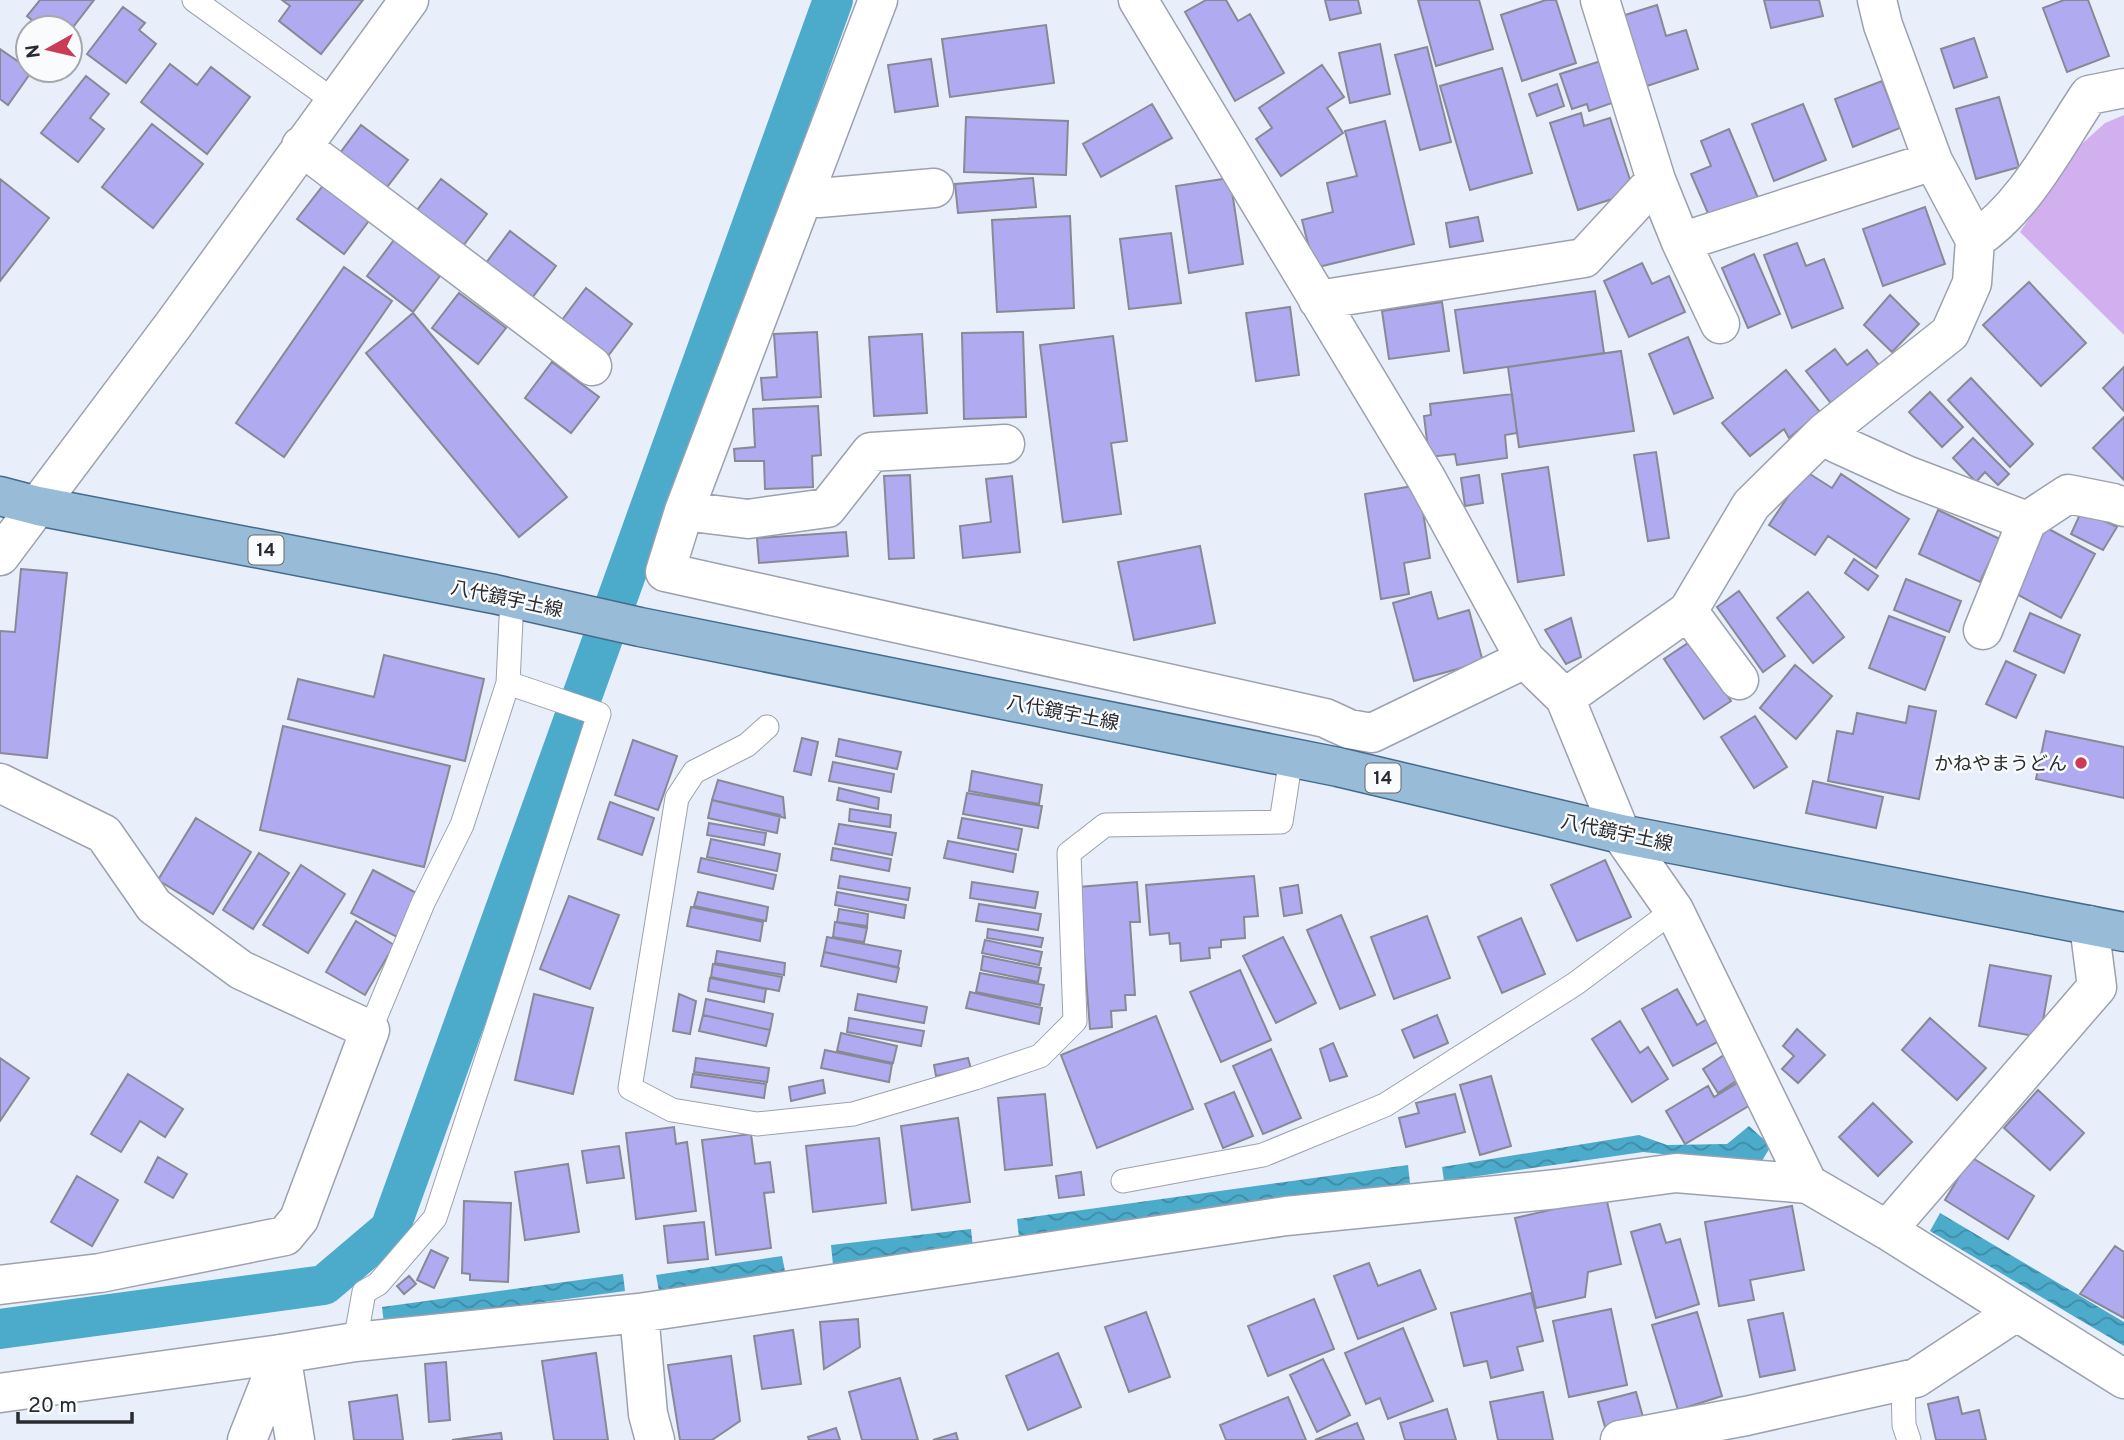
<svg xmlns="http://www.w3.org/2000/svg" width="2124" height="1440" viewBox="0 0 2124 1440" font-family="Overpass,'Noto Sans JP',sans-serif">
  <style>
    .park { fill: #d2b0ef }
    .water { fill: url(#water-waves) }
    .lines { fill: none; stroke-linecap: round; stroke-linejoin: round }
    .canal { stroke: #4cabcb; stroke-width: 40 }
    .building { fill: #b0aaf1; stroke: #898995; stroke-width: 2 }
    .lane-casing { stroke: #9ca1ad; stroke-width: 25 }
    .street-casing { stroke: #9ca1ad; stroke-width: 41 }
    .secondary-casing { stroke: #9ca1ad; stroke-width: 41 }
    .primary-casing { stroke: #456b8b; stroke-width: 41 }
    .lane { stroke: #fff; stroke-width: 23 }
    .street { stroke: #fff; stroke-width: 38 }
    .secondary { stroke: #fff; stroke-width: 38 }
    .primary { stroke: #98bbd7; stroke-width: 38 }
    .poi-dot { fill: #cb3b58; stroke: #fafbfd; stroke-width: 2.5 }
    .labels { text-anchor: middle; stroke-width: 5; stroke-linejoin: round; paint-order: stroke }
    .shield { fill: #fafbfd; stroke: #68696e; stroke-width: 2 }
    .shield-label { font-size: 18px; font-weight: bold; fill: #292b30 }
    .street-label { font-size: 19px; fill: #292b30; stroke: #fafbfd }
    .poi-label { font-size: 19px; fill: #292b30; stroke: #fafbfd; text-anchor: end }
  </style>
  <defs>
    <pattern id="water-waves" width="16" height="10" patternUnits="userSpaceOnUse" patternTransform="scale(1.75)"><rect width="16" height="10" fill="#4cabcb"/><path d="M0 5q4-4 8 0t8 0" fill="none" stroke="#3f8ba5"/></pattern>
  </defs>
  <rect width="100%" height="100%" fill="#e8eefa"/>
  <path class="park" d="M2124,115V335L2020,232L2075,150L2105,123Z"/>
  <path class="water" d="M1749,1126L1771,1146L1760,1164L1643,1152L1444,1181L1442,1167L1639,1135L1667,1145L1727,1144Z
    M1408,1165L1410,1183L1019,1237L1017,1219Z
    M1940,1213L2124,1322V1346L1930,1231Z
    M971,1229L973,1248L833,1265L831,1245Z
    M782,1256L785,1271L659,1291L656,1275Z
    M623,1274L625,1291L384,1324L382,1307Z"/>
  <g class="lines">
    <path class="canal" d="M0,1329L324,1285L390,1229L833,0"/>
  </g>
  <path class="building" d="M40,0H94L70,31V28H42L27,16Z
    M282,0H363L321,54L279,21L290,6Z
    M1206,0H1226L1238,21L1250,14L1284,73L1235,101L1185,12Z
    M1325,0H1358L1361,13L1330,20Z
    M1418,0H1479L1493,49L1436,66Z
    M1546,0H1556L1576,63L1522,81L1501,15Z
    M1764,0H1819L1823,16L1771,28Z
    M2064,0H2088L2109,56L2067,72L2043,8Z
    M1657,5L1666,36L1686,30L1698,69L1644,87L1622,16Z
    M123,7L145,23L139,30L156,44L126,83L87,54Z
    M1046,25L1054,83L950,97L942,39Z
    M1974,38L1987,77L1954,88L1941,49Z
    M1380,44L1390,94L1350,103L1339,53Z
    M1427,47L1451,142L1420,150L1395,55Z
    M0,49L32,71L8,105L0,99Z
    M931,59L938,106L895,112L888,65Z
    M1604,60L1618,101L1589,111L1587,104L1572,109L1560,74Z
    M170,64L197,85L211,67L250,97L207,154L141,102Z
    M1322,65L1344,97L1327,108L1343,133L1281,176L1256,139L1272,128L1259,108Z
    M1502,68L1532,173L1470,190L1440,86Z
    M86,76L109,94L90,118L104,129L78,162L41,133Z
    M1882,81L1900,128L1853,147L1835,99Z
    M1557,84L1564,106L1537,116L1529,94Z
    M1999,97L2019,167L1976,179L1956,109Z
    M1152,104L1172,138L1101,177L1083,144Z
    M1803,104L1826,160L1774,181L1752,124Z
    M1581,113L1584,126L1610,118L1634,192L1578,210L1550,123Z
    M966,117L1068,121L1066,175L964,172Z
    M1385,121L1414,244L1314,268L1302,220L1333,212L1327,183L1357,176L1345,131Z
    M152,124L203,164L153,228L102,187Z
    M361,125L408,160L380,196L334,161Z
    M1729,129L1758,198L1710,218L1691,174L1711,166L1701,141Z
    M1033,178L1036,207L958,213L955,184Z
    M1230,178L1243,264L1189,273L1176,186Z
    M0,179L49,218L0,281Z
    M441,179L487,214L460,250L414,214Z
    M325,183L371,218L344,254L297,219Z
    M1925,207L1945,264L1883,286L1863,229Z
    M1070,216L1074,308L997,312L992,220Z
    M1478,217L1483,241L1450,247L1446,223Z
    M510,231L556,266L529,302L483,267Z
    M1171,233L1181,303L1129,309L1120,239Z
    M394,240L440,276L413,312L367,276Z
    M1797,243L1806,266L1824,259L1843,308L1792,328L1764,255Z
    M1754,254L1780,314L1748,328L1722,268Z
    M1642,263L1652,284L1669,276L1685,312L1629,337L1604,281Z
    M344,267L392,301L284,457L236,423Z
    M2029,282L2086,343L2041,386L1983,325Z
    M586,288L632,324L605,360L559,324Z
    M1595,291L1604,353L1464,373L1455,310Z
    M459,293L506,328L478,364L432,328Z
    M1890,295L1919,324L1892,352L1864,325Z
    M1442,302L1449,351L1389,359L1382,311Z
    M1290,307L1299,375L1256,381L1246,313Z
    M413,313L567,497L519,537L366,353Z
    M817,332L821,397L763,400L761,378L777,377L774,334Z
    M1023,332L1026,417L964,419L962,333Z
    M922,334L927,413L874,416L869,337Z
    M1113,336L1127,441L1111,443L1121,514L1063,522L1040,345Z
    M1688,337L1713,398L1674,414L1649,354Z
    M1835,349L1847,365L1867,350L1881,368L1833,406L1806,371Z
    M1621,351L1634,431L1519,447L1508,367Z
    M552,362L599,397L571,433L525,398Z
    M2124,367V411L2103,388Z
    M1786,370L1820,412L1789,438L1784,429L1750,456L1722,423Z
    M1971,378L2033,444L2010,467L1948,400Z
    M1930,392L1963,427L1942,447L1909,412Z
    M1512,394L1517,433L1505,435L1507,458L1457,465L1455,454L1429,457L1424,416L1431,415L1430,404Z
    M818,406L821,455L812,456L813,487L765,489L764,461H735L734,449L755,447L753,409Z
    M2124,417V480L2093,448Z
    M1973,438L2009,474L1998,485L1985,472L1976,482L1953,458Z
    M1656,452L1669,538L1648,541L1634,455Z
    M1548,467L1564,575L1518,582L1502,474Z
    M1805,471L1832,488L1841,474L1909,519L1876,568L1828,536L1815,555L1769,525Z
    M910,475L914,558L889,559L884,476Z
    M1479,475L1483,503L1465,506L1461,478Z
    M1012,476L1020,552L963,558L960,526L991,522L986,479Z
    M1419,485L1430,558L1404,563L1409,594L1381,599L1365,494Z
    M1938,510L2000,539L1980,582L1919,554Z
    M2082,510L2117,527L2103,550L2071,534Z
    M2045,527L2095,554L2061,618L2011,591Z
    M846,532L848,556L759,563L757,538Z
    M1200,546L1215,623L1134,640L1118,562Z
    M1854,559L1878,576L1868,590L1845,573Z
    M21,569L67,573L47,758L0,753V631L15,632Z
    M1906,579L1961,601L1949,632L1894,610Z
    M1739,591L1785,656L1763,672L1717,607Z
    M1431,592L1438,619L1469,610L1483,662L1414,681L1393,603Z
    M1808,592L1844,637L1813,663L1777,618Z
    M2030,613L2080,635L2064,673L2014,651Z
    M1889,616L1945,637L1925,690L1869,668Z
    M1571,618L1581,657L1566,664L1545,630Z
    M1691,641L1731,701L1704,719L1664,659Z
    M384,655L484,679L465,761L288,719L298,679L374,697Z
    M2006,661L2036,675L2016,718L1986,704Z
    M1795,665L1832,696L1796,739L1760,708Z
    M1909,706L1936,711L1919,799L1828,781L1837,731L1853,734L1857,713L1906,723Z
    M1755,716L1787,767L1754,788L1721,737Z
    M283,726L450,766L424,867L260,830Z
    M2046,731L2124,747V798L2036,779Z
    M802,738L818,742L811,775L794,771Z
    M839,739L901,752L897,769L836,756Z
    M633,740L677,756L658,810L615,795Z
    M833,762L894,774L891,792L829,781Z
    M972,771L1042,785L1039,804L969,791Z
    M718,780L783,797L785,818L712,800Z
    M1813,781L1883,797L1876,828L1806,813Z
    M839,788L879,798L878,809L837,800Z
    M967,793L1042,806L1038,828L963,814Z
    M712,800L780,815L777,833L708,818Z
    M610,802L654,818L642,855L598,839Z
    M850,809L891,815L890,827L849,821Z
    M196,818L251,852L213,914L158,880Z
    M962,818L1022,829L1018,850L958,838Z
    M709,823L766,833L764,845L707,835Z
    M839,824L896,833L892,855L835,844Z
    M711,839L780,854L777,871L707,857Z
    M948,841L1016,854L1013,872L944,858Z
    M833,848L891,859L889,871L831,860Z
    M259,853L289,873L253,929L223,910Z
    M701,858L776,875L773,889L698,872Z
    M1605,860L1631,917L1577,941L1551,885Z
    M301,865L345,894L308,953L263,925Z
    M373,870L420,895L397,937L351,913Z
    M840,876L910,888L908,900L838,888Z
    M1254,876L1258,916L1244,917L1245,938L1221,940V947L1209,948L1210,958L1181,961L1180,943L1170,944L1169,933L1150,935L1146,885Z
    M972,882L1038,892L1035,908L970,898Z
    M1137,882L1140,922H1130L1135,995H1125L1126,1010L1111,1011L1112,1027L1090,1029L1079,887Z
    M1298,885L1302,913L1284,916L1280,888Z
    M698,892L768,907L766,921L694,906Z
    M837,892L906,905L904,918L835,905Z
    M569,896L619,915L590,989L540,969Z
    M979,904L1041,914L1038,930L976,921Z
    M691,907L763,922L760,941L687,926Z
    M839,909L868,914L867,926L837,922Z
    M1341,915L1375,995L1340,1009L1307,930Z
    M1427,916L1450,978L1394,999L1371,937Z
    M1521,918L1545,974L1502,993L1478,937Z
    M356,921L394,945L365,995L326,972Z
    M835,922L867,928L864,942L833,937Z
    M988,929L1043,938L1041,947L987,938Z
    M827,937L901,951L898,967L824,952Z
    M1283,937L1316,1003L1276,1023L1243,956Z
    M985,940L1042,952L1039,965L982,953Z
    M717,951L785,963L784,975L715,963Z
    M824,952L899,968L896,982L821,966Z
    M983,956L1041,968L1038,982L981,970Z
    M713,964L782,977L779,991L711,977Z
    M1990,965L2051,976L2040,1037L1979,1026Z
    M1240,970L1271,1040L1221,1062L1190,992Z
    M980,973L1044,985L1040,1005L976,992Z
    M710,978L766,989L764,1002L708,991Z
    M1677,989L1697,1025L1709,1018L1721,1040L1673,1066L1642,1009Z
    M970,992L1042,1008L1039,1024L966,1008Z
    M534,994L593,1008L573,1094L515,1080Z
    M679,994L696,1001L690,1034L673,1031Z
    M858,994L927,1007L924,1023L855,1010Z
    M706,999L773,1014L770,1030L703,1015Z
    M703,1015L770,1030L766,1046L699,1031Z
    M1437,1015L1448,1043L1414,1058L1402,1030Z
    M1156,1016L1193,1109L1097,1148L1061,1055Z
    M849,1018L924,1031L921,1046L847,1032Z
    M1930,1018L1986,1068L1957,1100L1902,1050Z
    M1620,1021L1640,1053L1648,1047L1668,1079L1632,1102L1592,1039Z
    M1797,1029L1825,1055L1798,1083L1782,1069L1794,1056L1783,1046Z
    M841,1033L897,1046L893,1063L837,1051Z
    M1333,1043L1347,1076L1330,1081L1320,1049Z
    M1271,1049L1301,1118L1263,1134L1233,1066Z
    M825,1050L892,1064L889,1082L821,1068Z
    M1724,1055L1739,1079L1718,1093L1703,1069Z
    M0,1058L29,1078L0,1121Z
    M696,1058L769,1068L767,1082L694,1072Z
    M968,1058L971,1069L936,1076L934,1065Z
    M128,1074L183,1109L165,1137L140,1121L121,1152L91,1134Z
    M693,1074L766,1084L764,1098L691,1087Z
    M1491,1076L1511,1146L1480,1155L1460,1085Z
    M823,1080L825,1093L791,1101L789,1087Z
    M1739,1082L1752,1104L1685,1144L1666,1111L1708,1086L1714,1097Z
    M2038,1090L2084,1133L2050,1170L2004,1128Z
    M1234,1092L1253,1136L1223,1148L1205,1104Z
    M1045,1094L1052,1165L1005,1170L998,1098Z
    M1455,1094L1465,1132L1406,1147L1399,1118L1419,1113L1416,1103Z
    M1873,1103L1912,1142L1878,1176L1839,1137Z
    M958,1118L970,1202L912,1210L901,1126Z
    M674,1127L676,1144L687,1142L696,1211L636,1219L626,1133Z
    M751,1134L755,1164L770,1162L774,1192L764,1193L771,1248L716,1255L702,1140Z
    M879,1138L886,1203L813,1212L806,1146Z
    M619,1146L624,1178L587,1183L582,1151Z
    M158,1157L187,1174L173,1198L145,1182Z
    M1971,1157L2034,1196L2008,1239L1945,1200Z
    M568,1164L579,1232L525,1240L515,1172Z
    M1081,1172L1084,1195L1059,1198L1056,1176Z
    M77,1176L118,1200L92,1246L51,1222Z
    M1606,1197L1621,1264L1588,1272L1585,1297L1536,1308L1515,1218Z
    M464,1201L511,1203L508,1282L470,1280V1274L462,1273Z
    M1792,1206L1804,1270L1750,1280L1754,1300L1719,1306L1705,1222Z
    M704,1222L708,1259L668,1263L664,1226Z
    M1660,1224L1666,1243L1680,1239L1699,1304L1656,1318L1631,1232Z
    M2115,1246L2124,1252V1318L2080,1294Z
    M431,1250L448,1258L434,1288L417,1280Z
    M1369,1263L1378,1286L1420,1270L1436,1309L1358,1339L1334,1276Z
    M409,1276L416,1284L404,1294L397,1286Z
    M1531,1293L1543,1341L1517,1347L1523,1370L1491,1378L1487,1361L1464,1366L1451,1313Z
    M1314,1299L1334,1349L1268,1376L1248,1326Z
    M1611,1309L1627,1385L1569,1397L1553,1321Z
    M1146,1312L1170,1377L1129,1392L1105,1327Z
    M1697,1312L1722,1396L1678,1410L1652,1325Z
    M1783,1313L1795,1370L1760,1377L1748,1320Z
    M858,1319L860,1347L824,1369L820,1322Z
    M1403,1328L1433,1401L1388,1419L1380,1398L1366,1404L1345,1353Z
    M793,1330L801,1384L762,1389L754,1336Z
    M596,1353L608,1440H554L542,1361Z
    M1058,1353L1081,1407L1028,1430L1006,1376Z
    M731,1356L740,1421L712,1440H680L668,1365Z
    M1323,1359L1350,1415L1317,1432L1290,1375Z
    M446,1362L450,1420L429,1422L425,1364Z
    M900,1378L918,1440H862L849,1392Z
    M1543,1392L1553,1440H1498L1490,1402Z
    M1636,1392L1643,1417L1605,1427L1598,1402Z
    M397,1395L403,1440H354L349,1402Z
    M1288,1397L1306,1440H1226L1220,1425Z
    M1958,1397L1962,1414L1979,1410L1986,1440H1936L1928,1404Z
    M1447,1409L1456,1440H1405L1400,1423Z
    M1357,1423L1364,1440H1315Z
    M836,1428L840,1440H809L808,1437Z
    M501,1433L502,1440H452Z
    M956,1433L958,1440H933Z"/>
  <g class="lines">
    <defs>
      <path id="lane" d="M194,0L334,101
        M767,727L747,745L694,772L677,798L630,1088L672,1110L757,1124L853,1114L975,1078L1040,1056L1075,1021L1069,853L1105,825L1281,822L1291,758
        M370,1030L423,903L462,825L508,683L512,598
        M1123,1181L1263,1155L1385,1105L1575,984L1674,910
        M355,1342L364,1292L378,1284L435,1218L599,714L508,683
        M1903,1381L1904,1425L1909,1440"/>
      <path id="street" d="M878,0L684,511L665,572L1325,718L1349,729L1372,733L1525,659
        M1138,0L1426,478L1525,659L1565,698L1621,834L1674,910L1808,1184
        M301,146L592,366
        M1656,180L1681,242L1720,324
        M807,190L819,198L934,188
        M1975,240C2025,207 2056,144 2089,95L2124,88
        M1681,242L1933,161L1883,25L1877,0
        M1318,300L1584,258L1656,180L1600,0
        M1824,433L1836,443L1906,475L2027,521
        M684,511L748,519L827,508L871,452L1005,444
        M0,556L174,324L409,0
        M1688,611L1739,680
        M1983,630L2027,521L2068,494L2113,503L2124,507
        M1565,698L1688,611L1751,505L1824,433L1950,333L1972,283L1975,240L1933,161
        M0,783L104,834L154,906L241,970L370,1030L299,1219L285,1236L100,1273L0,1285
        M1887,1230L2097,987L2089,925
        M639,1313L648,1414L655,1440
        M281,1354L355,1342L639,1313L1286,1216L1557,1189L1676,1173L1808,1184L1887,1230L2124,1379
        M281,1354L295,1440
        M247,1440L281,1354
        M1620,1440L1746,1416L1916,1378L2016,1312"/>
      <path id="secondary" d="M0,1393L281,1354"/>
      <path id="primary" d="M0,496L38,506L494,594L640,627L1338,767L1621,834L2124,932"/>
    </defs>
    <use href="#lane" class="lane-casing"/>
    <use href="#street" class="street-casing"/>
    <use href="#secondary" class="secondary-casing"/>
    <use href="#primary" class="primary-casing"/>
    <use href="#lane" class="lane"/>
    <use href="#street" class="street"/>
    <use href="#secondary" class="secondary"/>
    <use href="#primary" class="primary"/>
  </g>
  <circle class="poi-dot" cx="2081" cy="763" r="7"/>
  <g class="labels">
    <g class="shield">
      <rect x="248.5" y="535.5" width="35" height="29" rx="5"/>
      <rect x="1365.5" y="763.5" width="35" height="29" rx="5"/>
    </g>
    <g class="shield-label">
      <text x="266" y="556">14</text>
      <text x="1383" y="784">14</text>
    </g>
    <g class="street-label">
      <text transform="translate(507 598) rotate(12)" y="7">八代鏡宇土線</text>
      <text transform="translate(1063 712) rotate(11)" y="7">八代鏡宇土線</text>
      <text transform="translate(1617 832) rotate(12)" y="7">八代鏡宇土線</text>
    </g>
    <g class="poi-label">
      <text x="2067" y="770">かねやまうどん</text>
    </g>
  </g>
  <g transform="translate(49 49) rotate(262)"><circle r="33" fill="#fafbfd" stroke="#a6a8ab" stroke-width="2"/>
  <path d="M0-5L12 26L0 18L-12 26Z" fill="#cb3b58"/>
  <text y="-10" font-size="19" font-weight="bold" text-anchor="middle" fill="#292b30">N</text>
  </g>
  <path d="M18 1412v10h114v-10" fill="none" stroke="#292b30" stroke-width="3.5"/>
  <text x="28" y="1412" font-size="21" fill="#292b30" stroke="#fafbfd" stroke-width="5" paint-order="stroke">20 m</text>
</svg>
